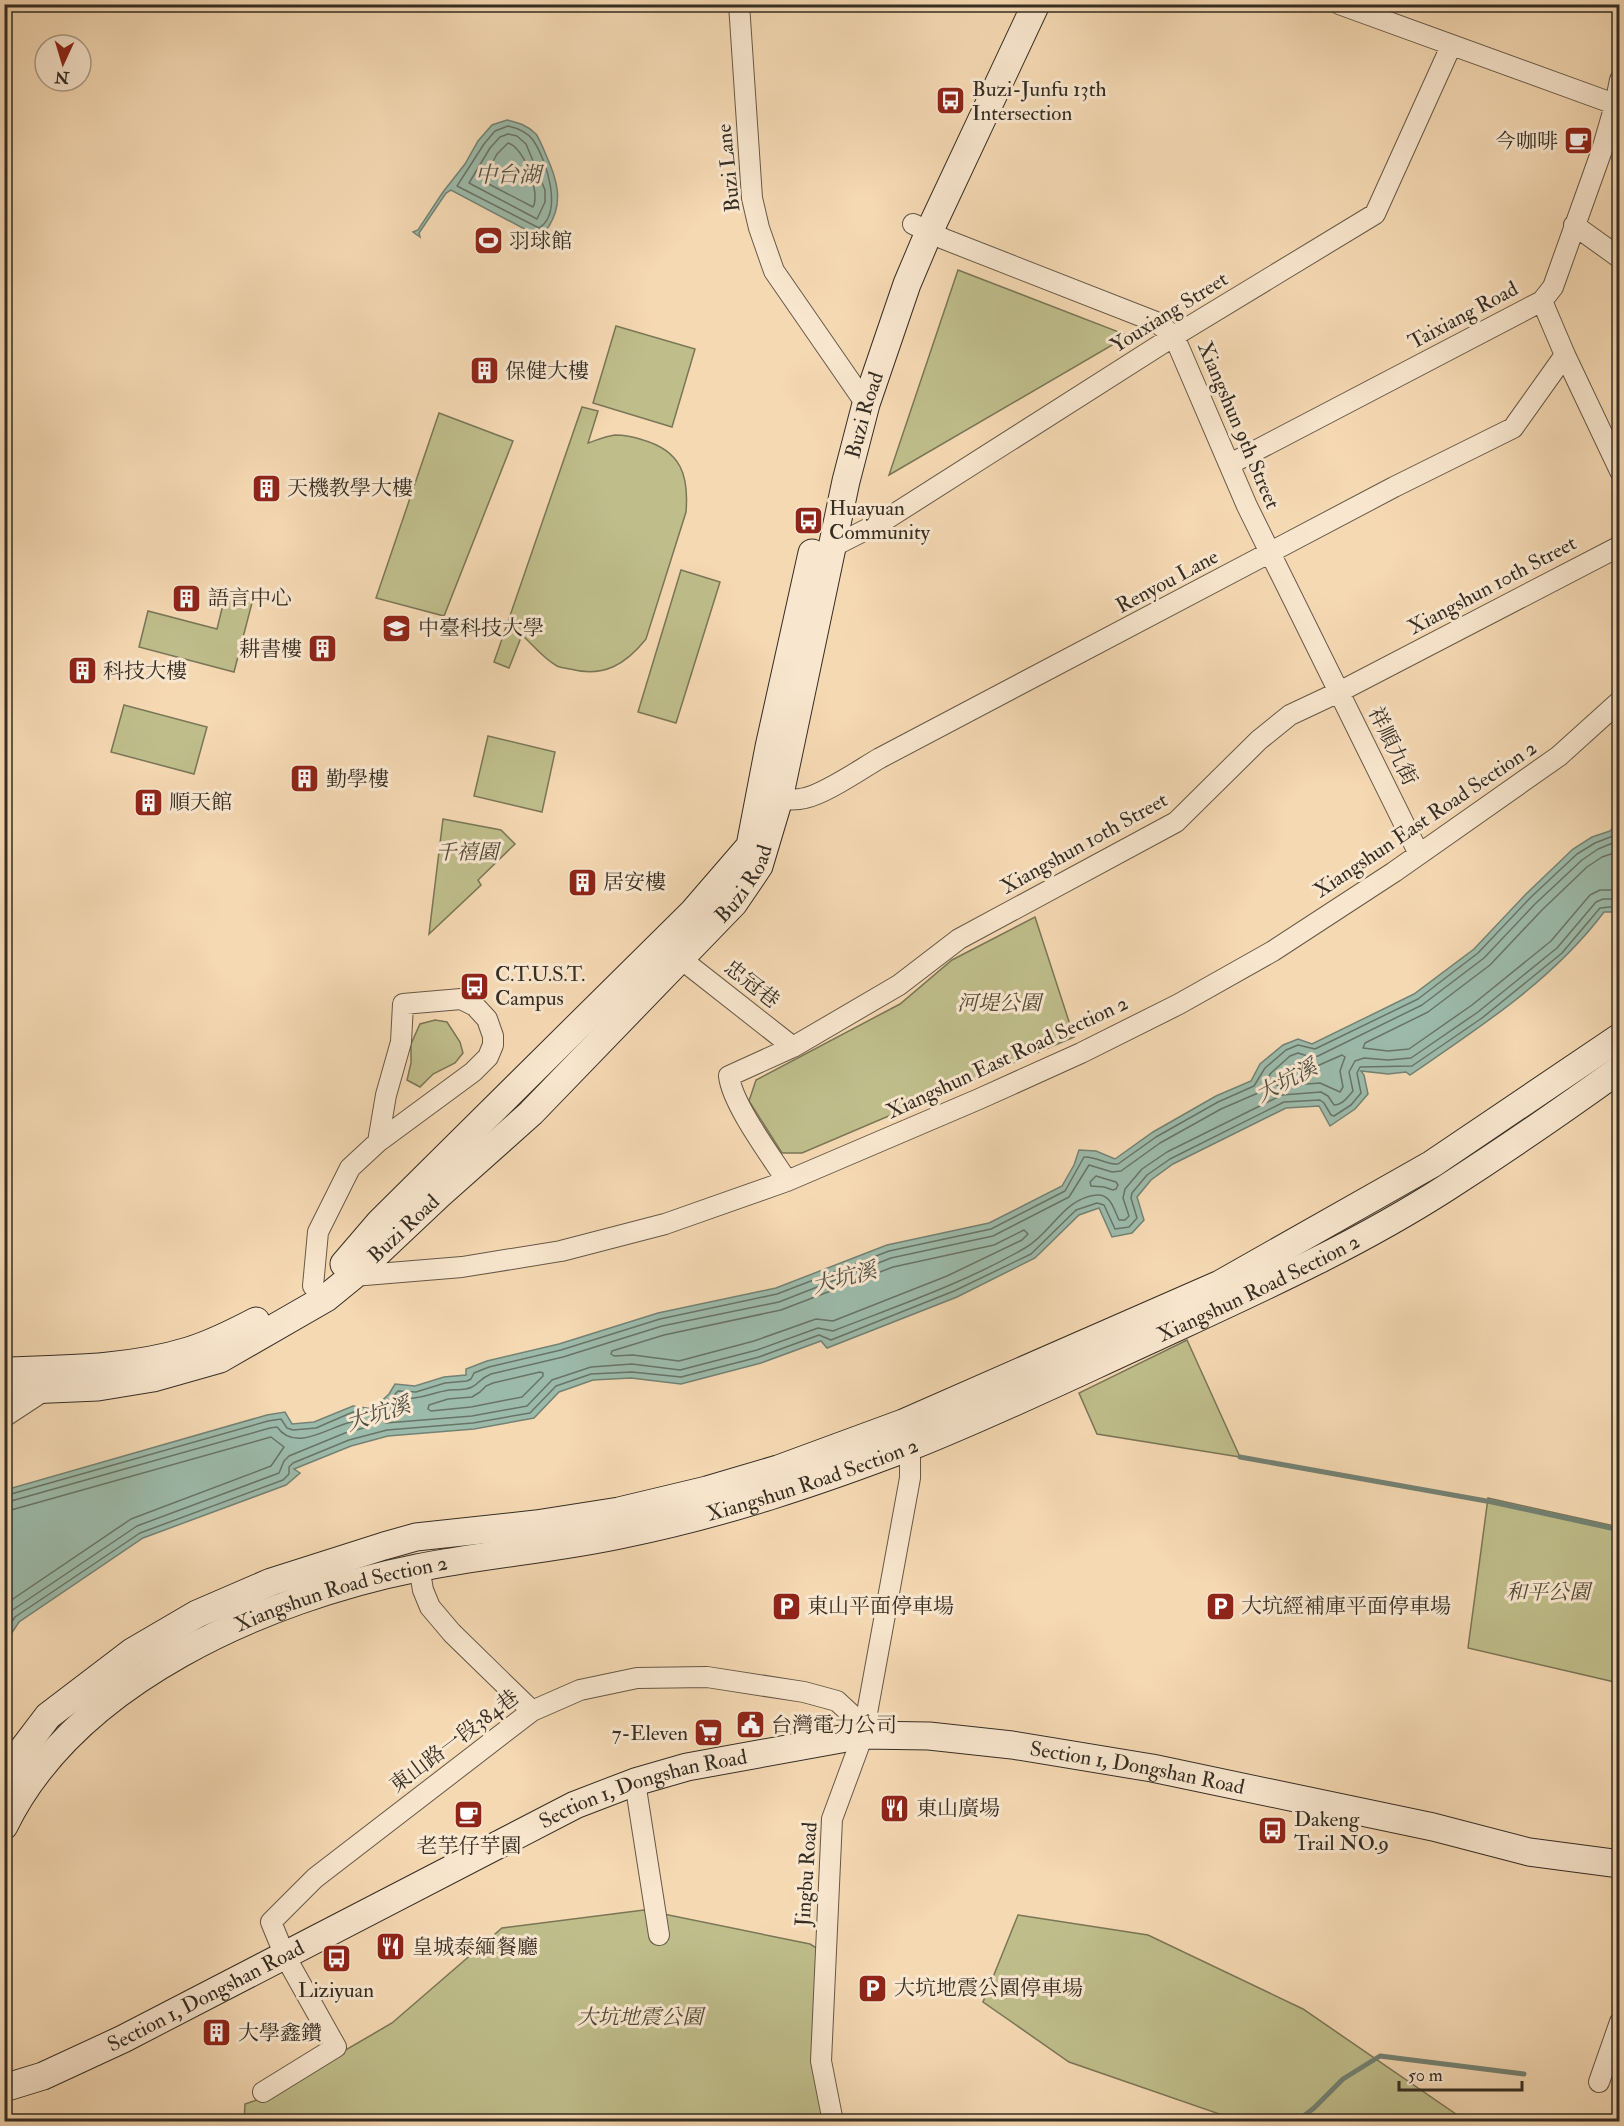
<svg xmlns="http://www.w3.org/2000/svg" width="1624" height="2126" viewBox="0 0 1624 2126" font-family="'IM FELL Double Pica','Noto Serif TC',serif">
  <style>
    .green { fill: #bfbe8b; stroke: #7a7657; stroke-width: 1.5 }
    .water { fill: #9cbaaa; stroke: #738274; stroke-width: 1.5 }
    .lines { fill: none; stroke-linecap: round; stroke-linejoin: round }
    .shore { stroke: #687466; stroke-width: 1.5 }
    .stream { stroke: #738274; stroke-width: 5 }
    .street-casing { stroke: #655847; stroke-width: 22 }
    .secondary-casing { stroke: #352d23; stroke-width: 29 }
    .street { stroke: #f8e6ce; stroke-width: 20 }
    .secondary { stroke: #f8e6ce; stroke-width: 27 }
    .labels { text-anchor: middle; stroke-width: 6; stroke-linejoin: round; paint-order: stroke }
    .poi-label { font-size: 21px; fill: #352d23; stroke: #f8e6ce; text-anchor: start }
    .street-label { font-size: 21px; fill: #352d23; stroke: #f8e6ce }
    .park-label { font-size: 21px; font-style: italic; fill: #514a38; stroke: #f8e6ce }
    .water-label { font-size: 22px; font-style: italic; fill: #4f5045; stroke: #f8e6ce }
  </style>
  <rect width="100%" height="100%" fill="#f5d9b3"/>
  <filter id="stains"><feTurbulence type="fractalNoise" baseFrequency=".00333" numOctaves="4"/><feColorMatrix values="0 0 0 0 .2 0 0 0 0 .09 0 0 0 0 .02 0 0 0 .5 -.17"/></filter>
  <radialGradient id="worn" r=".72"><stop offset=".6" stop-color="#630" stop-opacity="0"/><stop offset="1" stop-color="#630" stop-opacity=".3"/></radialGradient>
  <path class="green" d="M958,270L1124,334L1126,337L889,475Z
    M616,326L695,349L672,427L593,403Z
    M582,407L598,411L588,443C597,440 606,436 615,435C625,435 634,437 643,440C681,451 689,475 686,512L646,639C626,664 604,678 570,669C566,668 561,668 557,666C544,659 533,645 522,635L509,668L494,662Z
    M439,413L513,441L444,616L376,598Z
    M681,570L720,582L676,723L638,712Z
    M226,592L253,599L234,672L139,647L148,611L217,629Z
    M124,705L207,727L194,774L111,752Z
    M488,736L555,752L542,812L474,796Z
    M443,819L501,830L515,844L478,880L481,885L429,934Z
    M1035,917L1074,1037L802,1153H782L749,1101L756,1080L900,1004L952,960Z
    M435,1020L447,1022L460,1042L463,1053L455,1063L433,1074L420,1087L407,1080L411,1063V1044L420,1024Z
    M1187,1340L1240,1457L1097,1434L1079,1393Z
    M1488,1498L1619,1527V1683L1468,1648Z
    M644,1910L810,1944L818,1949L824,2121L244,2122L245,2104L263,2098L392,2023L502,1928Z
    M1018,1915L1148,1935L1303,2009L1466,2121H1235L1234,2119L1069,2062L983,2002Z"/>
  <path class="water" d="M507,120C519,123 527,125 536,134C540,140 543,148 546,155C557,179 564,202 549,226C545,232 541,235 534,234L451,190L446,193L419,233L420,237L413,232L418,230L443,192L465,164L478,141L492,125Z
    M1619,822V912H1604C1553,980 1480,1027 1410,1075L1406,1072L1388,1074L1361,1071L1364,1075L1368,1094L1355,1109L1330,1126L1319,1106L1286,1108L1173,1164L1151,1180L1137,1197L1144,1220L1132,1233L1112,1237L1099,1208L1079,1215L1035,1258L957,1297L827,1348L821,1341L761,1363L681,1384L631,1378L593,1380L559,1392L534,1418L474,1429L388,1436L351,1446L294,1469L300,1473L286,1485L143,1538L19,1622L5,1643V1490L267,1415L285,1412L292,1424L314,1422L353,1406L373,1409L389,1394L395,1384L415,1386L444,1377L466,1375V1369L487,1361L559,1344L658,1313L776,1288L887,1245L989,1223L1062,1186L1074,1165L1079,1150L1096,1151L1115,1159L1153,1132L1216,1096L1251,1081L1260,1064L1283,1045L1298,1039L1312,1044L1414,994L1474,949L1526,894L1573,849L1592,837L1610,831Z"/>
  <g class="lines">
    <path class="shore" d="M508,126C517,128 527,132 533,140C546,159 564,212 539,228L457,186L484,144L495,131Z
      M508,134L517,136L526,144L545,190V202L537,219L469,183L490,148L500,137Z
      M508,143C524,147 541,193 533,207L483,181L497,154Z
      M1620,840L1598,849L1582,860L1535,904L1484,958L1422,1005L1318,1056L1311,1057L1298,1053L1290,1056L1271,1073L1258,1093L1221,1109L1160,1143L1121,1171L1112,1172L1089,1165L1069,1197L993,1236L891,1258L779,1302L662,1326L563,1357L491,1374C479,1379 480,1383 472,1387C465,1391 456,1389 449,1390C431,1393 422,1399 402,1399L384,1418L383,1421L386,1423L472,1416L527,1406L552,1380L591,1367L632,1364L680,1370L757,1350L818,1328L833,1331C897,1306 965,1283 1025,1248C1052,1233 1063,1198 1097,1195C1111,1194 1114,1210 1119,1220H1125L1129,1216L1123,1198L1125,1189L1142,1169L1167,1152L1282,1095L1321,1092L1328,1096L1334,1105C1342,1105 1348,1097 1353,1091L1349,1072L1355,1061L1364,1058L1388,1060L1411,1058L1478,1012L1557,948L1596,902L1603,899H1620
      M1620,851L1602,857L1587,867L1542,910L1490,965L1428,1012L1365,1043L1363,1048L1388,1051L1409,1049L1472,1005L1551,941L1590,895L1600,890H1620
      M1342,1055L1345,1057L1340,1071L1343,1087L1340,1092L1320,1083L1279,1086L1276,1085L1278,1078L1295,1064L1299,1063L1317,1066Z
      M1096,1176L1116,1182L1118,1185L1116,1189L1113,1190L1104,1187L1091,1186L1090,1182Z
      M1024,1230L1028,1234L1022,1240L947,1276L833,1321L816,1319L754,1341L679,1361L633,1355L614,1356L611,1354L612,1351L664,1335L781,1310L893,1267L994,1245Z
      M540,1372L543,1373V1376L522,1397L471,1407L431,1411L428,1409L429,1405L448,1399L472,1397L480,1392L486,1386L493,1383Z
      M4,1496L268,1421L281,1419L287,1428L293,1430L316,1428L353,1412L375,1415L398,1391L416,1392L445,1383L467,1381L471,1379L474,1373L489,1367L561,1350L660,1319L777,1294L889,1251L991,1229L1065,1191L1084,1157C1096,1156 1106,1165 1118,1164L1156,1137L1218,1102L1254,1086L1265,1068L1286,1050L1298,1045L1315,1049L1418,999L1478,953L1530,898L1577,854L1595,843L1613,836L1620,830
      M4,1503L270,1428L277,1427C301,1460 346,1409 369,1424L367,1427L345,1433L289,1456L284,1461L279,1473L137,1526L11,1611L4,1619
      M4,1512L271,1437L284,1447L271,1466L131,1519L4,1605
      M4,1633L15,1617L140,1533L283,1480L289,1474V1467L293,1463L349,1440L387,1430L473,1423L530,1413L556,1386L591,1374L632,1372L681,1377L759,1357L819,1335L831,1340L954,1291L1031,1254L1076,1210L1097,1203L1104,1205L1115,1229L1129,1227L1137,1218L1131,1198L1132,1193L1147,1175L1170,1159L1284,1102L1320,1100L1324,1103L1331,1115L1334,1116L1351,1105L1361,1093L1357,1073L1360,1067L1412,1066L1482,1018L1562,953L1600,908L1620,906"/>
    <path class="stream" d="M1240,1457L1492,1502L1620,1530
      M1296,2122L1314,2108L1343,2079L1380,2056L1524,2074"/>
    <defs>
      <path id="street" d="M739,4L752,198L759,228L774,271L866,404
        M1339,4L1620,106
        M913,224L944,239L1156,322L1174,336L1247,506L1419,854
        M1574,225L1620,258
        M1542,301L1565,355L1620,471
        M1230,464L1542,301L1553,287L1602,150L1615,105L1620,80
        M832,547L885,520L1174,336L1375,214L1451,46
        M768,797C779,799 794,801 805,798C825,794 861,769 880,758L1394,487L1513,428L1565,355
        M681,959L793,1047
        M787,1181C771,1156 732,1104 729,1076L793,1047L899,985L959,939L1176,822L1259,740L1290,715L1339,692L1620,546
        M351,1273L353,1276L462,1267L561,1251L665,1224L787,1181L979,1099L1081,1053L1179,1004L1273,951L1394,872L1559,756L1620,701
        M313,1286L318,1232L350,1168L378,1142L473,1072L488,1057L493,1045V1036L487,1019L475,1006L461,999L403,1004L401,1042L386,1095L378,1142
        M4,1417L45,1390
        M419,1567L423,1590L430,1607L452,1633L532,1711
        M635,1782L659,1935
        M1599,2082L1620,2022
        M263,2092L336,2047L285,1956L271,1922L315,1878L532,1711L580,1690L637,1678L707,1677L804,1692L837,1701L851,1714L863,1735
        M833,2122L821,2061L832,1819L863,1735L910,1478V1446L907,1437"/>
      <g id="secondary">
        <path d="M344,1264L380,1222L693,912L750,846L769,747L812,553"/>
        <path d="M4,1371C66,1369 129,1369 188,1351C211,1344 235,1332 256,1321"/>
        <path id="s1" d="M4,1391L98,1387L153,1378L220,1359L326,1298L353,1276L439,1195L531,1113L734,903L759,866L779,799L846,481L866,404L907,284L929,232L1036,4"/>
        <path d="M4,1774L48,1716L132,1652L197,1614L271,1582L384,1546L416,1537L536,1524L619,1511L707,1490L778,1469L903,1423L1220,1284L1432,1164L1620,1037"/>
        <path id="s2" d="M4,1826C75,1680 267,1598 417,1568C485,1554 556,1549 624,1534C723,1514 818,1482 912,1446C995,1413 1073,1375 1154,1338C1253,1292 1354,1247 1446,1188C1505,1150 1563,1110 1620,1069"/>
        <path id="s3" d="M4,2088L43,2076L123,2039L575,1805L635,1782L687,1767L863,1735L929,1736L1012,1745L1152,1768L1433,1827L1529,1852L1620,1864"/>
      </g>
    </defs>
    <use href="#street" class="street-casing"/>
    <use href="#secondary" class="secondary-casing"/>
    <use href="#street" class="street"/>
    <use href="#secondary" class="secondary"/>
  </g>
  <defs>
    <symbol id="bus-square" viewBox="-11 -11 22 22"><rect x="-9" y="-9" width="18" height="18" rx="4" fill="#8f2418" stroke="#f8e6ce"/><path d="M-5-6H5V4H4V6H2V4H-2V6H-4V4H-5ZM-3.5-4V0h7V-4ZM-3.5 1.2v1.5H-2V1.2ZM2 1.2v1.5H3.5V1.2Z" fill="#fff"/></symbol>
    <symbol id="cafe-square" viewBox="-11 -11 22 22"><rect x="-9" y="-9" width="18" height="18" rx="4" fill="#8f2418" stroke="#f8e6ce"/><path d="M-5.5-4.5H6V0H3Q3 3.5 0 3.5H-2.5Q-5.5 3.5-5.5 0ZM3-3.2v2h1.7v-2ZM-6 4.5H4V6H-6Z" fill="#fff"/></symbol>
    <symbol id="stadium-square" viewBox="-11 -11 22 22"><rect x="-9" y="-9" width="18" height="18" rx="4" fill="#8f2418" stroke="#f8e6ce"/><path d="M0-5a6.5 5 0 1 0 0 10a6.5 5 0 1 0 0-10ZM-3.5-1.8h7v3.6h-7Z" fill="#fff"/></symbol>
    <symbol id="building-square" viewBox="-11 -11 22 22"><rect x="-9" y="-9" width="18" height="18" rx="4" fill="#8f2418" stroke="#f8e6ce"/><path d="M-4-6H4V6H1V3H-1V6H-4ZM-2.5-4.3h1.7v1.8h-1.7ZM.8-4.3h1.7v1.8H.8ZM-2.5-1h1.7V.8h-1.7ZM.8-1h1.7V.8H.8Z" fill="#fff"/></symbol>
    <symbol id="university-square" viewBox="-11 -11 22 22"><rect x="-9" y="-9" width="18" height="18" rx="4" fill="#8f2418" stroke="#f8e6ce"/><path d="M0-5L7-2L0 1L-7-2ZM-4 1L0 2.5L4 1V4Q0 6-4 4Z" fill="#fff"/></symbol>
    <symbol id="parking-square" viewBox="-11 -11 22 22"><rect x="-9" y="-9" width="18" height="18" rx="4" fill="#8f2418" stroke="#f8e6ce"/><path d="M-3.5-5.5H1a3.5 3.5 0 0 1 0 7H-1V5.5H-3.5ZM-1-3.4V-.6H.8a1.4 1.4 0 0 0 0-2.8Z" fill="#fff"/></symbol>
    <symbol id="civic-square" viewBox="-11 -11 22 22"><rect x="-9" y="-9" width="18" height="18" rx="4" fill="#8f2418" stroke="#f8e6ce"/><path d="M-.6-6.5H3V-4.5H.6V-3L4-1V1h2V6H-6V1h2V-1L-.6-3ZM-1.2 2.5V6h2.4V2.5Z" fill="#fff"/></symbol>
    <symbol id="supermarket-square" viewBox="-11 -11 22 22"><rect x="-9" y="-9" width="18" height="18" rx="4" fill="#8f2418" stroke="#f8e6ce"/><path d="M-6-5.5h2.5l.6 2H6L4.5 2H-2.5L-4.4-4H-6ZM-1.5 3.2a1.3 1.3 0 1 0 .1 0ZM3 3.2a1.3 1.3 0 1 0 .1 0Z" fill="#fff"/></symbol>
    <symbol id="restaurant-square" viewBox="-11 -11 22 22"><rect x="-9" y="-9" width="18" height="18" rx="4" fill="#8f2418" stroke="#f8e6ce"/><path d="M-5-6h1v4h1v-4h1v4h1v-4h1v5L-1.5 .5V6h-2V.5L-5-1ZM5-6V6H3V1.5H1.5Q1.5-4 5-6Z" fill="#fff"/></symbol>
  </defs>
  <g fill-rule="evenodd">
    <use href="#bus-square" x="934" y="84" width="33" height="33"/>
    <use href="#cafe-square" x="1562" y="124" width="33" height="33"/>
    <use href="#stadium-square" x="472" y="224" width="33" height="33"/>
    <use href="#building-square" x="468" y="354" width="33" height="33"/>
    <use href="#building-square" x="250" y="472" width="33" height="33"/>
    <use href="#bus-square" x="792" y="504" width="33" height="33"/>
    <use href="#building-square" x="170" y="582" width="33" height="33"/>
    <use href="#university-square" x="380" y="612" width="33" height="33"/>
    <use href="#building-square" x="306" y="632" width="33" height="33"/>
    <use href="#building-square" x="66" y="654" width="33" height="33"/>
    <use href="#building-square" x="288" y="762" width="33" height="33"/>
    <use href="#building-square" x="132" y="786" width="33" height="33"/>
    <use href="#building-square" x="566" y="866" width="33" height="33"/>
    <use href="#bus-square" x="458" y="970" width="33" height="33"/>
    <use href="#parking-square" x="770" y="1590" width="33" height="33"/>
    <use href="#parking-square" x="1204" y="1590" width="33" height="33"/>
    <use href="#civic-square" x="734" y="1708" width="33" height="33"/>
    <use href="#supermarket-square" x="692" y="1716" width="33" height="33"/>
    <use href="#restaurant-square" x="878" y="1792" width="33" height="33"/>
    <use href="#cafe-square" x="452" y="1798" width="33" height="33"/>
    <use href="#bus-square" x="1256" y="1814" width="33" height="33"/>
    <use href="#restaurant-square" x="374" y="1930" width="33" height="33"/>
    <use href="#bus-square" x="320" y="1942" width="33" height="33"/>
    <use href="#parking-square" x="856" y="1972" width="33" height="33"/>
    <use href="#building-square" x="200" y="2016" width="33" height="33"/>
  </g>
  <g class="labels">
    <g class="poi-label">
      <text x="972" y="96">Buzi-Junfu 13th<tspan x="972" dy="24">Intersection</tspan></text>
      <text x="1558" y="148" text-anchor="end">今咖啡</text>
      <text x="509" y="248">羽球館</text>
      <text x="505" y="378">保健大樓</text>
      <text x="287" y="495">天機教學大樓</text>
      <text x="829" y="515">Huayuan<tspan x="829" dy="24">Community</tspan></text>
      <text x="208" y="605">語言中心</text>
      <text x="418" y="635">中臺科技大學</text>
      <text x="302" y="656" text-anchor="end">耕書樓</text>
      <text x="103" y="678">科技大樓</text>
      <text x="326" y="786">勤學樓</text>
      <text x="169" y="809">順天館</text>
      <text x="603" y="889">居安樓</text>
      <text x="495" y="981">C.T.U.S.T.<tspan x="495" dy="24">Campus</tspan></text>
      <text x="807" y="1613">東山平面停車場</text>
      <text x="1241" y="1613">大坑經補庫平面停車場</text>
      <text x="771" y="1732">台灣電力公司</text>
      <text x="688" y="1740" text-anchor="end">7-Eleven</text>
      <text x="916" y="1815">東山廣場</text>
      <text x="1294" y="1826">Dakeng<tspan x="1294" dy="24">Trail NO.9</tspan></text>
      <text x="469" y="1853" text-anchor="middle">老芋仔芋園</text>
      <text x="412" y="1954">皇城泰緬餐廳</text>
      <text x="894" y="1995">大坑地震公園停車場</text>
      <text x="336" y="1997" text-anchor="middle">Liziyuan</text>
      <text x="238" y="2040">大學鑫鑽</text>
    </g>
    <g class="street-label">
      <text transform="translate(728 168) rotate(-96)" y="7">Buzi Lane</text>
      <text transform="translate(1169 312) rotate(-32)" y="7">Youxiang Street</text>
      <text transform="translate(1463 315) rotate(-28)" y="7">Taixiang Road</text>
      <text dy="7" stroke="none"><textPath href="#s1" startOffset="1418">Buzi Road</textPath></text>
      <text transform="translate(1239 425) rotate(67)" y="7">Xiangshun 9th Street</text>
      <text transform="translate(1167 581) rotate(-28)" y="7">Renyou Lane</text>
      <text transform="translate(1492 585) rotate(-28)" y="7">Xiangshun 10th Street</text>
      <text transform="translate(1393 746) rotate(64)" y="7">祥順九街</text>
      <text transform="translate(1425 819) rotate(-34)" y="7">Xiangshun East Road Section 2</text>
      <text transform="translate(1084 843) rotate(-29)" y="7">Xiangshun 10th Street</text>
      <text dy="7" stroke="none"><textPath href="#s1" startOffset="932">Buzi Road</textPath></text>
      <text transform="translate(752 984) rotate(38)" y="7">忠冠巷</text>
      <text transform="translate(1007 1057) rotate(-25)" y="7">Xiangshun East Road Section 2</text>
      <text dy="7" stroke="none"><textPath href="#s1" startOffset="446">Buzi Road</textPath></text>
      <text dy="7" stroke="none"><textPath href="#s2" startOffset="1395">Xiangshun Road Section 2</textPath></text>
      <text dy="7" stroke="none"><textPath href="#s2" startOffset="909">Xiangshun Road Section 2</textPath></text>
      <text dy="7" stroke="none"><textPath href="#s2" startOffset="423">Xiangshun Road Section 2</textPath></text>
      <text transform="translate(454 1741) rotate(-37)" y="7">東山路一段384巷</text>
      <text dy="7" stroke="none"><textPath href="#s3" startOffset="1212">Section 1, Dongshan Road</textPath></text>
      <text dy="7" stroke="none"><textPath href="#s3" startOffset="708">Section 1, Dongshan Road</textPath></text>
      <text transform="translate(806 1874) rotate(-86)" y="7">Jingbu Road</text>
      <text dy="7" stroke="none"><textPath href="#s3" startOffset="222">Section 1, Dongshan Road</textPath></text>
    </g>
    <g class="park-label">
      <text x="467" y="859">千禧園</text>
      <text x="999" y="1010">河堤公園</text>
      <text x="1548" y="1599">和平公園</text>
      <text x="640" y="2024">大坑地震公園</text>
    </g>
    <g class="water-label">
      <text x="508" y="182">中台湖</text>
      <text transform="translate(1286 1080) rotate(-28)" y="8">大坑溪</text>
      <text transform="translate(844 1277) rotate(-15)" y="8">大坑溪</text>
      <text transform="translate(378 1413) rotate(-18)" y="8">大坑溪</text>
    </g>
  </g>
  <rect width="1624" height="2126" fill="none" stroke="#f5d9b3" stroke-width="24"/>
  <rect x="6" y="6" width="1612" height="2114" fill="none" stroke="#352d23" stroke-width="3"/>
  <rect x="12" y="12" width="1600" height="2102" fill="none" stroke="#352d23" stroke-width="1.5"/>
  <g transform="translate(63 63) rotate(184)"><circle r="28" fill="#f8e6ce" stroke="#aa9c8a" stroke-width="1.5"/>
  <path d="M0-4.5L10 22L0 15L-10 22Z" fill="#8f2418"/>
  <text y="-9" font-size="16" font-weight="bold" text-anchor="middle" fill="#352d23">N</text>
  </g>
  <path d="M1399 2081v9h123v-9" fill="none" stroke="#352d23" stroke-width="3"/>
  <text x="1408" y="2081" font-size="18" fill="#352d23" stroke="#f8e6ce" stroke-width="4.5" paint-order="stroke">50 m</text>
  <rect width="100%" height="100%" filter="url(#stains)"/>
  <rect width="100%" height="100%" fill="url(#worn)"/>
</svg>
